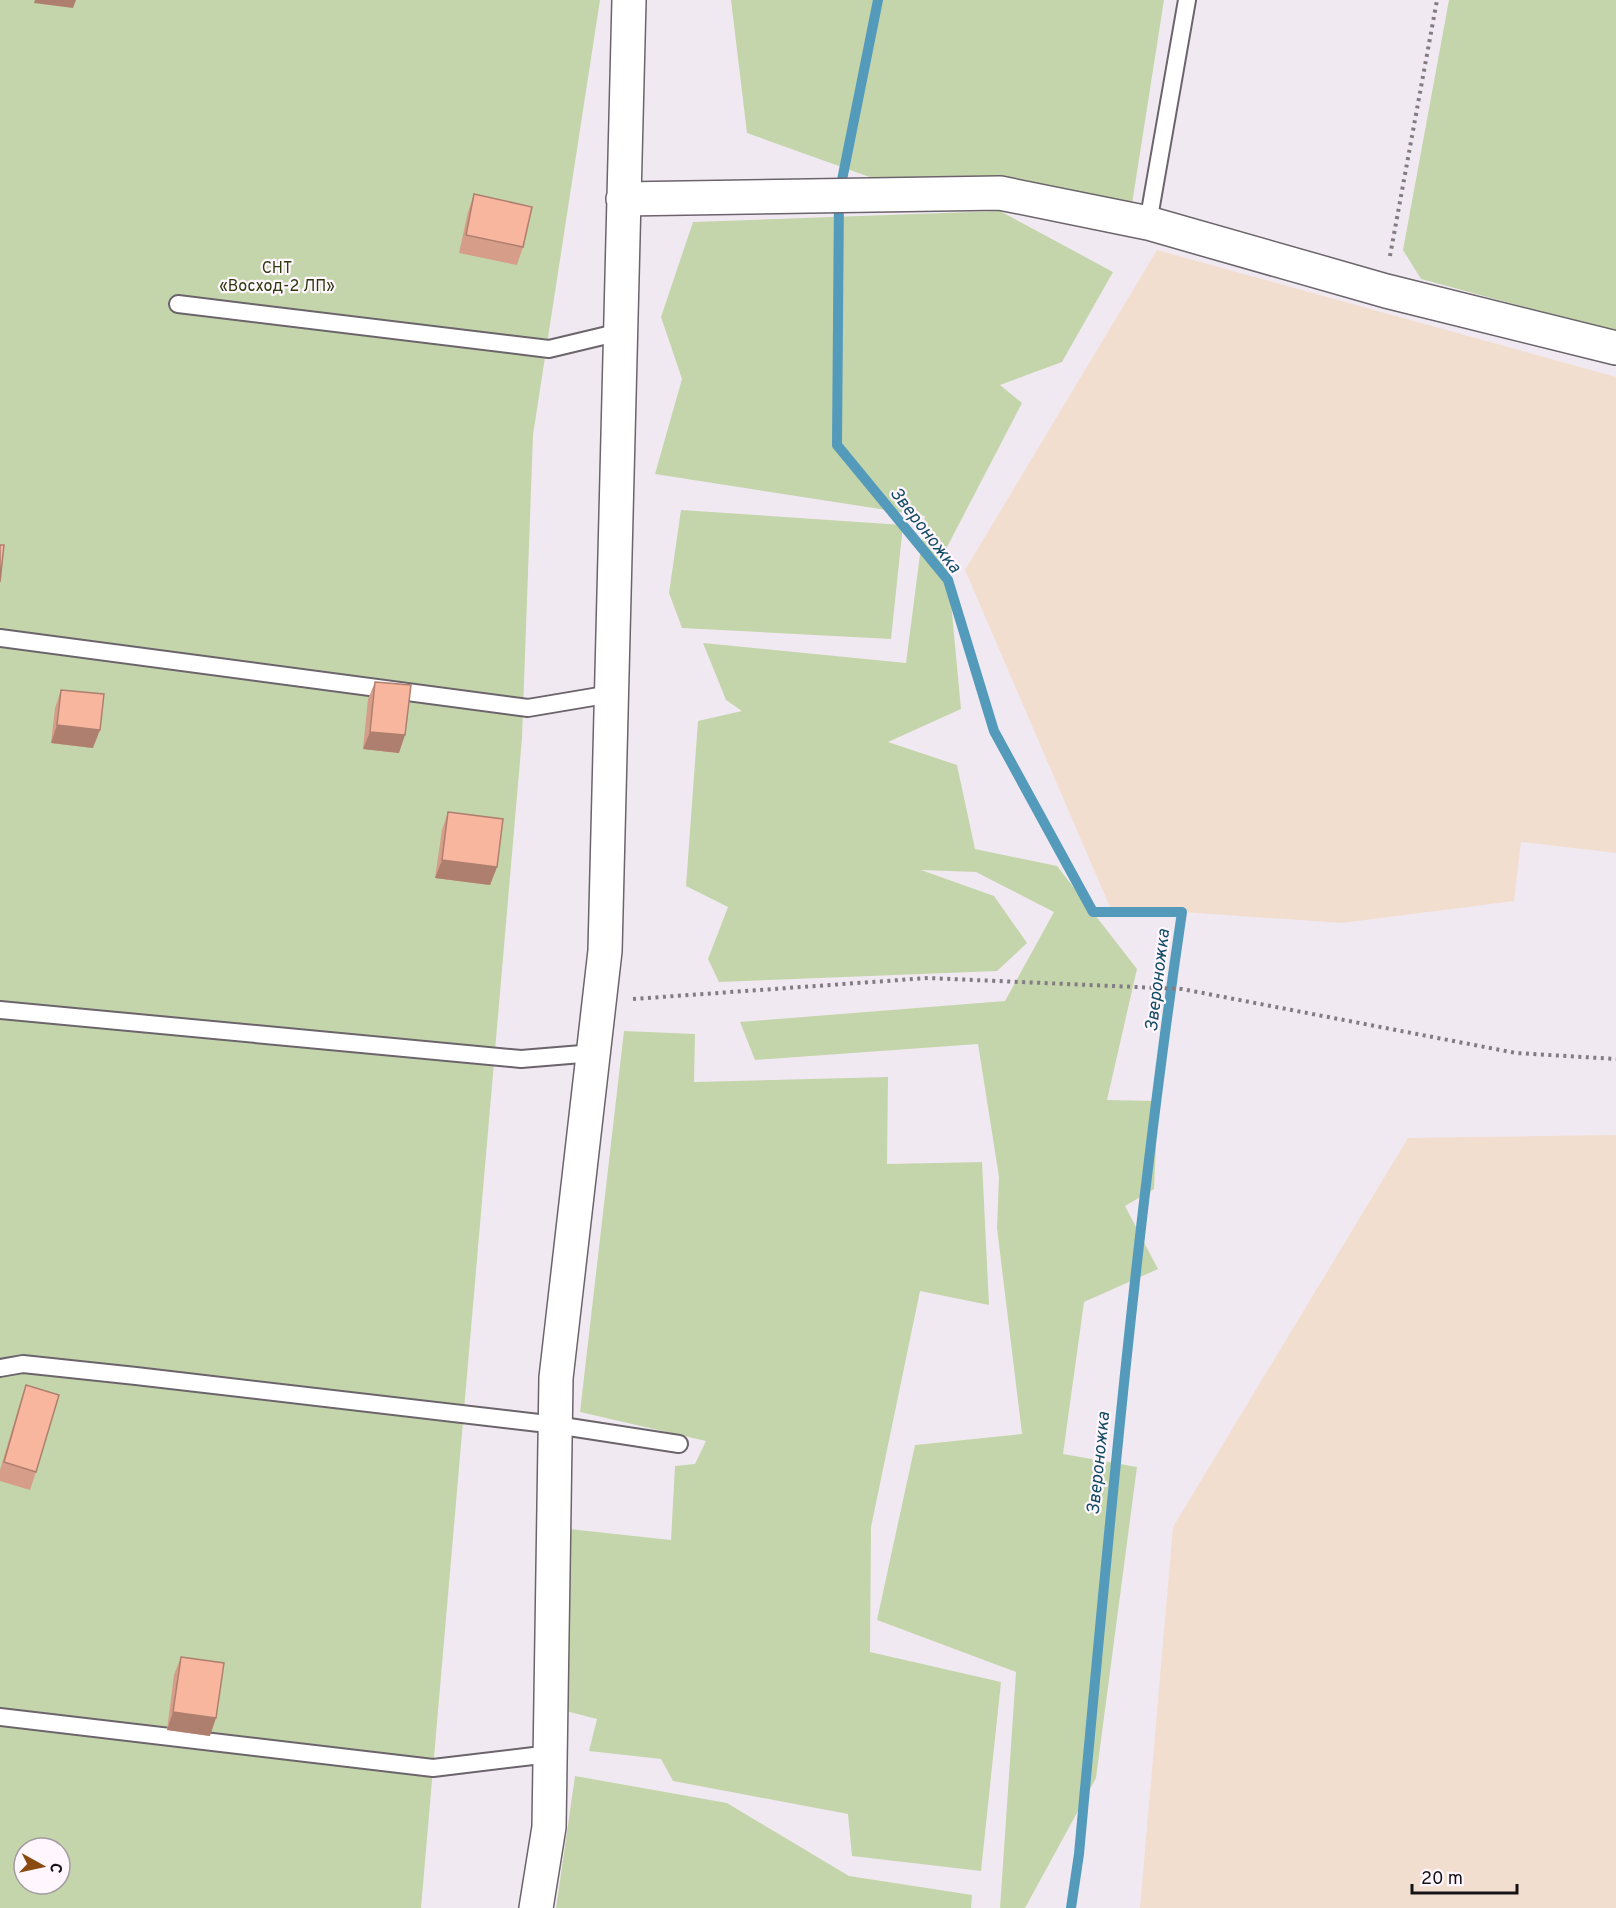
<svg xmlns="http://www.w3.org/2000/svg" width="1616" height="1908" viewBox="0 0 1616 1908" font-family="Overpass,sans-serif">
  <style>
    .industrial { fill: #f2decf }
    .green { fill: #c5d5ab; fill-rule: evenodd }
    .lines { fill: none; stroke-linecap: round; stroke-linejoin: round }
    .stream { stroke: #549bbb; stroke-width: 10 }
    .service-casing { stroke: #6b646b; stroke-width: 20 }
    .minor-casing { stroke: #6b646b; stroke-width: 36 }
    .path { stroke: #827c82; stroke-width: 4; stroke-dasharray: 3 4.5; stroke-linecap: butt }
    .service { stroke: #fff; stroke-width: 16 }
    .minor { stroke: #fff; stroke-width: 33 }
    .wall { fill: #d69d88 }
    .shaded-wall { fill: #ae7f6f }
    .building { fill: #f9b69e; stroke: #ae7f6f; stroke-width: 1.5 }
    .labels { text-anchor: middle; stroke-width: 4.5; stroke-linejoin: round; paint-order: stroke }
    .park-label { font-size: 16px; fill: #2b390b; stroke: #fff6fe }
    .water-label { font-size: 18px; font-style: italic; fill: #124c64; stroke: #fff6fe }
  </style>
  <rect width="100%" height="100%" fill="#f1e9f1"/>
  <path class="industrial" d="M1157,250L1616,377V853L1521,842L1514,901L1342,923L1110,907L965,570Z
    M1616,1135V1908H1140L1173,1527L1408,1138Z"/>
  <path class="green" d="M0,0H600L533,435L522,738L421,1908H0ZM24,1848H60V1884H24Z
    M731,0H1164L1132,204L878,180L747,133Z
    M1449,0H1616V332L1421,279L1403,250Z
    M1000,211L1113,272L1062,362L1000,385L1022,403L946,549L961,709L888,742L957,765L975,849L1057,866L1137,969L1107,1100L1158,1101L1154,1189L1125,1206L1158,1269L1084,1302L1063,1454L1137,1467L1096,1778L1025,1908H1000L1016,1672L877,1620L915,1445L1022,1434L997,1228L999,1177L978,1044L755,1060L740,1022L1005,1001L1054,912L976,872L921,870L994,896L1027,943L997,971L719,982L708,959L728,907L686,886L698,721L742,711L726,700L703,643L906,663L925,516L655,474L682,379L661,317L693,222Z
    M681,510L903,525L891,639L682,628L669,593Z
    M624,1031L695,1034L694,1082L888,1077L887,1164L982,1162L989,1305L920,1291L871,1527L870,1652L1001,1682L981,1871L852,1856L848,1814L673,1781L661,1759L589,1751L597,1719L562,1710L569,1529L671,1540L675,1466L695,1464L706,1441L580,1412Z
    M575,1776L727,1803L849,1876L972,1895L971,1908H556Z"/>
  <g class="lines">
    <path class="stream" d="M878,0L839,195L837,445L948,580L994,731L1093,912H1182C1136,1224 1108,1539 1079,1854L1071,1908"/>
    <defs>
      <path id="service" d="M1148,223L1187,0
        M178,304L549,349L620,332
        M0,638L528,708L611,694
        M0,1010L521,1059L594,1053
        M0,1368L23,1364L136,1376L556,1425L679,1444
        M0,1717L433,1768L550,1754"/>
      <path id="minor" d="M623,199L1000,193L1148,223L1386,291L1616,348
        M536,1908L549,1827L556,1378L605,951L629,0"/>
    </defs>
    <use href="#service" class="service-casing"/>
    <use href="#minor" class="minor-casing"/>
    <path class="path" d="M1390,256L1437,0
      M633,999L928,978L1182,989L1516,1053L1616,1059"/>
    <use href="#service" class="service"/>
    <use href="#minor" class="minor"/>
  </g>
  <path class="wall" d="M474,194L523,247L517,265L459,253L468,212Z
    M375,682L399,753L363,749L368,699Z
    M61,690L93,748L51,743L55,708Z
    M448,812L497,867L490,885L435,878L442,830Z
    M26,1385L36,1472L30,1490L0,1481V1470L20,1403Z
    M181,1657L210,1736L167,1730L174,1675Z"/>
  <path class="shaded-wall" d="M35,0H76L73,8L34,3Z
    M57,725L100,730L93,748L51,743Z
    M370,732L405,735L399,753L363,749Z
    M442,860L497,867L490,885L435,878Z
    M173,1712L216,1718L210,1736L167,1730Z"/>
  <path class="building" d="M474,194L532,207L523,247L466,235Z
    M0,545H4L0,582Z
    M375,682L411,685L405,735L370,732Z
    M61,690L104,694L100,730L57,725Z
    M448,812L503,819L497,867L442,860Z
    M26,1385L59,1395L36,1472L4,1462Z
    M181,1657L224,1663L216,1718L173,1712Z"/>
  <g class="labels">
    <g class="park-label">
      <text x="277" y="273">СНТ<tspan x="277" dy="18">«Восход-2 ЛП»</tspan></text>
    </g>
    <g class="water-label">
      <text transform="translate(926 530) rotate(52)" y="6">Звероножка</text>
      <text transform="translate(1157 980) rotate(-83)" y="6">Звероножка</text>
      <text transform="translate(1098 1463) rotate(-84)" y="6">Звероножка</text>
    </g>
  </g>
  <g transform="translate(42 1866) rotate(98)"><circle r="28" fill="#fff6fe" stroke="#a29ba1" stroke-width="1.5"/>
  <path d="M0-4.5L10 22L0 15L-10 22Z" fill="#8a4b11"/>
  <text y="-9" font-size="16" font-weight="bold" text-anchor="middle" fill="#161316">С</text>
  </g>
  <path d="M1412 1884v9h105v-9" fill="none" stroke="#161316" stroke-width="3"/>
  <text x="1421" y="1884" font-size="18" fill="#161316" stroke="#fff6fe" stroke-width="4.5" paint-order="stroke">20 m</text>
</svg>
